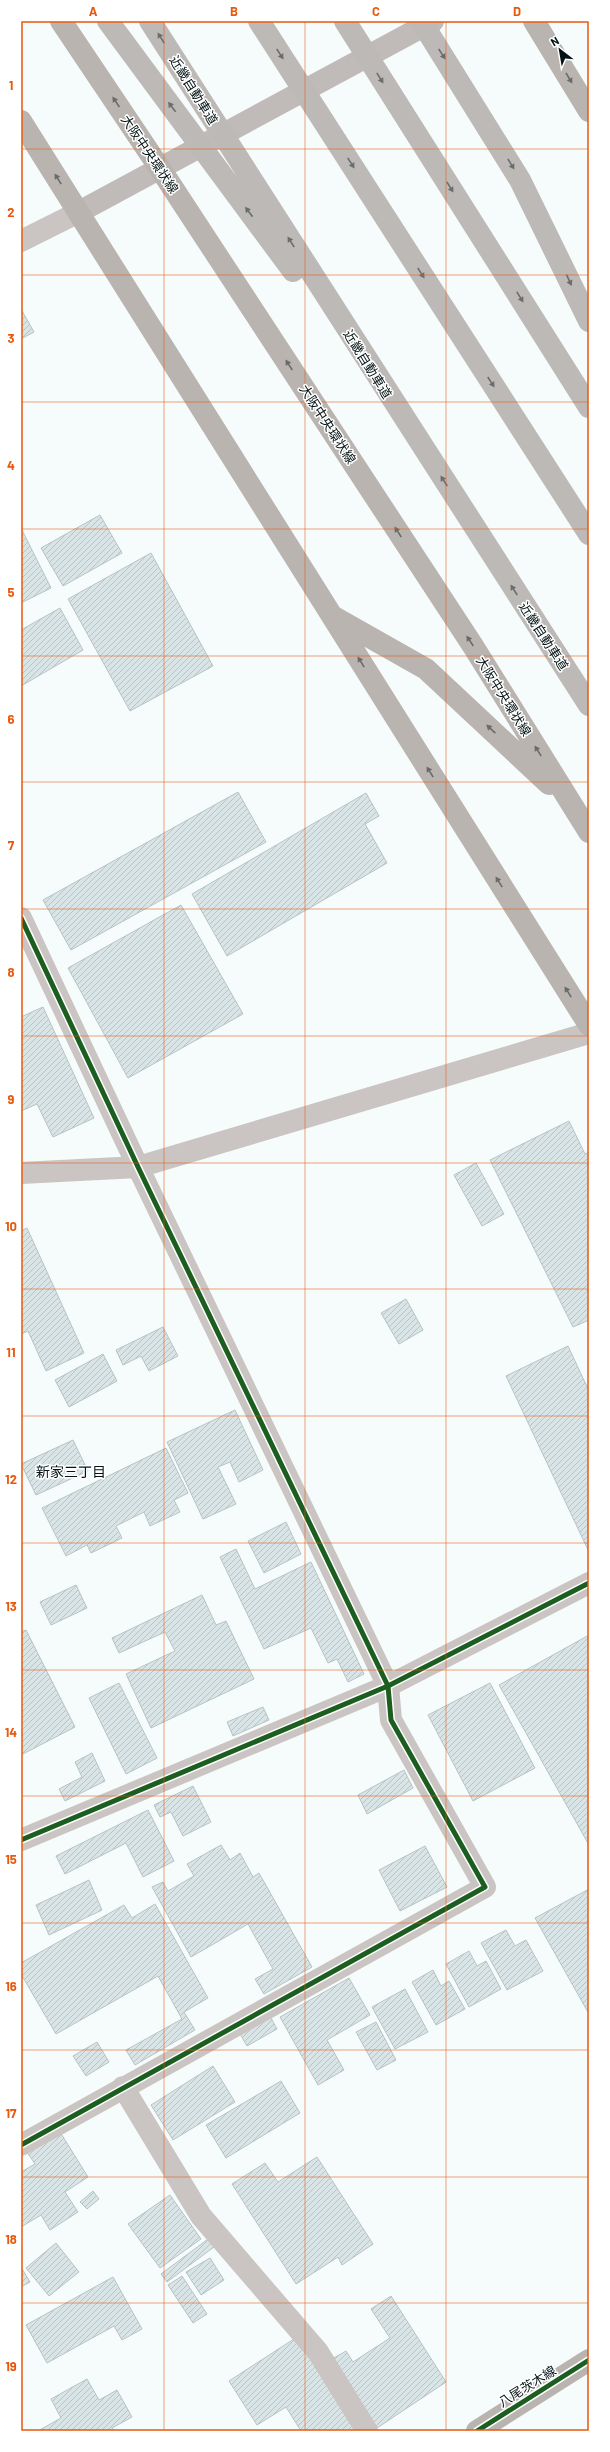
<svg xmlns="http://www.w3.org/2000/svg" width="610" height="2452" viewBox="0 0 610 2452" font-family="Barlow,'Noto Sans JP',sans-serif">
  <style>
    .building { fill: url(#building-hatch); stroke: #b8c3c4 }
    .lines { fill: none; stroke-linecap: round; stroke-linejoin: round }
    .street { stroke: #cac5c3; stroke-width: 22 }
    .secondary { stroke: #c0bbb8; stroke-width: 22 }
    .primary { stroke: #bab4b0; stroke-width: 22 }
    .highway { stroke: #bdb9b6; stroke-width: 22 }
    .cycleway-casing { stroke: #fff; stroke-width: 8 }
    .cycleway { stroke: #1b5e20; stroke-width: 5 }
    .oneway { fill: #696e6d }
    .oneway2 { fill: #686b6a }
    .grid { fill: none; stroke: #e8590c; stroke-width: 1; stroke-opacity: 0.55 }
    .labels { text-anchor: middle; stroke-width: 3; stroke-linejoin: round; paint-order: stroke }
    .street-label { font-size: 13px; fill: #031214; stroke: #fff }
    .neighbourhood-label { font-size: 14px; fill: #031214; stroke: #fff }
    .neatline { fill: none; stroke: #e8590c; stroke-width: 1.5 }
    .grid-label { font-size: 13px; text-anchor: middle; font-weight: bold; fill: #e8590c }
  </style>
  <defs>
    <pattern id="building-hatch" width="6" height="6" patternUnits="userSpaceOnUse"><rect width="6" height="6" fill="#d9e4e6"/><path d="M-1 1l2-2M0 6l6-6M5 7l2-2" fill="none" stroke="#b9c3c4"/></pattern>
  </defs>
  <rect width="100%" height="100%" fill="#f6fbfc"/>
  <path class="building" d="M21,309L34,332L21,339Z
    M100,515L122,553L63,586L41,548Z
    M21,528L51,588L21,603Z
    M151,553L213,666L130,711L68,599Z
    M60,608L83,650L21,686V630Z
    M238,792L266,842L71,950L43,900Z
    M366,793L379,816L365,824L387,863L227,956L192,894Z
    M181,905L243,1014L128,1078L68,968Z
    M43,1007L94,1118L53,1137L37,1104L21,1111V1017Z
    M569,1121L585,1154L589,1152V1320L573,1327L490,1160Z
    M476,1163L504,1214L482,1226L454,1175Z
    M27,1228L84,1353L46,1371L28,1331L21,1334V1231Z
    M406,1299L423,1330L399,1344L381,1313Z
    M163,1327L178,1356L149,1371L141,1356L123,1365L116,1350Z
    M568,1346L589,1391V1552L506,1376Z
    M103,1354L117,1381L69,1407L55,1380Z
    M235,1410L263,1470L239,1482L230,1462L218,1467L236,1504L203,1519L167,1442Z
    M73,1440L88,1471L36,1495L21,1464Z
    M166,1448L188,1493L174,1500L180,1512L150,1526L144,1512L116,1526L122,1538L91,1553L87,1545L66,1556L42,1508Z
    M286,1522L301,1554L264,1573L248,1541Z
    M236,1549L255,1589L311,1562L364,1674L348,1682L337,1659L328,1663L311,1628L264,1649L220,1557Z
    M76,1585L87,1608L51,1625L40,1602Z
    M202,1595L216,1625L226,1621L254,1679L151,1728L126,1674L175,1651L165,1632L119,1653L112,1638Z
    M26,1630L75,1727L21,1755V1632Z
    M589,1635V1845L499,1685Z
    M119,1683L157,1758L126,1774L89,1698Z
    M490,1683L535,1768L473,1801L428,1715Z
    M263,1707L269,1720L233,1736L227,1722Z
    M92,1753L105,1781L65,1801L59,1789L82,1777L75,1762Z
    M404,1770L413,1788L367,1814L358,1795Z
    M193,1786L211,1822L183,1836L171,1812L160,1817L154,1805Z
    M148,1810L174,1861L143,1877L126,1843L65,1874L56,1856Z
    M221,1845L230,1860L240,1853L253,1877L259,1873L312,1967L264,1994L255,1979L273,1969L248,1924L191,1957L152,1887L163,1882L168,1891L194,1876L187,1864Z
    M425,1846L447,1887L400,1911L379,1870Z
    M89,1880L102,1910L49,1935L36,1905Z
    M589,1889V2014L535,1918Z
    M155,1904L208,1998L184,2012L195,2030L135,2065L126,2050L182,2019L158,1976L56,2034L21,1974V1963L124,1905L132,1918Z
    M506,1930L515,1946L526,1940L543,1971L507,1990L481,1943Z
    M469,1951L477,1966L486,1961L501,1989L469,2007L446,1964Z
    M433,1970L441,1986L449,1981L465,2009L436,2025L412,1982Z
    M349,1978L370,2015L327,2040L344,2070L318,2085L280,2017Z
    M405,1989L428,2032L395,2049L372,2007Z
    M270,2016L277,2029L247,2046L240,2034Z
    M376,2022L396,2060L377,2070L356,2032Z
    M97,2042L109,2062L86,2076L73,2056Z
    M213,2066L235,2102L173,2140L151,2105Z
    M281,2081L300,2113L226,2158L206,2125Z
    M60,2132L88,2177L65,2192L78,2212L50,2230L41,2215L21,2227V2172L35,2164L27,2152Z
    M317,2157L373,2244L342,2265L338,2257L296,2284L232,2184L265,2163L278,2182Z
    M93,2191L99,2199L87,2209L80,2202Z
    M170,2195L201,2239L160,2268L128,2224Z
    M208,2239L214,2247L167,2282L161,2274Z
    M56,2243L79,2272L49,2296L26,2268Z
    M210,2258L224,2280L201,2295L186,2272Z
    M21,2267L30,2282L21,2287Z
    M182,2276L207,2314L193,2323L168,2285Z
    M113,2277L142,2329L122,2340L114,2326L47,2363L26,2325Z
    M391,2296L446,2382L377,2428L332,2359L346,2351L353,2362L390,2338L371,2309Z
    M297,2337L357,2431H301L286,2407L257,2425L229,2381Z
    M87,2379L99,2400L117,2390L132,2417L112,2428L114,2431H38L61,2418L51,2399Z"/>
  <g class="lines">
    <path class="street" d="M21,241L79,212
      M21,918L138,1167L388,1686L391,1720L485,1887L21,2145
      M21,1173L138,1167L589,1033
      M21,1840L388,1686L589,1583
      M123,2087L201,2216L318,2352L367,2431"/>
    <path class="secondary" d="M79,212L433,21"/>
    <path class="primary" d="M61,21L161,170L473,646L589,832
      M534,21L589,111
      M21,121L589,1025
      M334,617L426,669L549,784
      M477,2431L589,2360"/>
    <path class="highway" d="M108,21L293,271
      M150,21L589,705
      M259,21L589,534
      M345,21L589,407
      M421,21L520,180L589,321"/>
    <defs>
      <path id="cycleway" d="M21,918L138,1167L388,1686L391,1720L485,1887L21,2145
        M21,1840L388,1686L589,1583
        M477,2431L589,2360"/>
    </defs>
    <use href="#cycleway" class="cycleway-casing"/>
    <use href="#cycleway" class="cycleway"/>
  </g>
  <defs><path id="oneway-solid" d="M-6-.8H1V-3.2L6.5 0L1 3.2V.8H-6Z"/></defs>
  <g class="oneway">
    <use href="#oneway-solid" transform="translate(161 38) rotate(-122)"/>
    <use href="#oneway-solid" transform="translate(280 54) rotate(57)"/>
    <use href="#oneway-solid" transform="translate(442 54) rotate(57)"/>
    <use href="#oneway-solid" transform="translate(380 78) rotate(58)"/>
    <use href="#oneway-solid" transform="translate(172 107) rotate(-127)"/>
    <use href="#oneway-solid" transform="translate(351 163) rotate(57)"/>
    <use href="#oneway-solid" transform="translate(511 164) rotate(59)"/>
    <use href="#oneway-solid" transform="translate(450 187) rotate(58)"/>
    <use href="#oneway-solid" transform="translate(249 212) rotate(-127)"/>
    <use href="#oneway-solid" transform="translate(291 242) rotate(-122)"/>
    <use href="#oneway-solid" transform="translate(421 273) rotate(57)"/>
    <use href="#oneway-solid" transform="translate(569 280) rotate(65)"/>
    <use href="#oneway-solid" transform="translate(520 297) rotate(58)"/>
    <use href="#oneway-solid" transform="translate(491 382) rotate(57)"/>
    <use href="#oneway-solid" transform="translate(444 481) rotate(-123)"/>
    <use href="#oneway-solid" transform="translate(514 590) rotate(-123)"/>
  </g>
  <g class="oneway2">
    <use href="#oneway-solid" transform="translate(569 78) rotate(59)"/>
    <use href="#oneway-solid" transform="translate(116 102) rotate(-124)"/>
    <use href="#oneway-solid" transform="translate(58 179) rotate(-122)"/>
    <use href="#oneway-solid" transform="translate(289 365) rotate(-123)"/>
    <use href="#oneway-solid" transform="translate(398 532) rotate(-123)"/>
    <use href="#oneway-solid" transform="translate(470 641) rotate(-123)"/>
    <use href="#oneway-solid" transform="translate(361 662) rotate(-122)"/>
    <use href="#oneway-solid" transform="translate(491 729) rotate(-137)"/>
    <use href="#oneway-solid" transform="translate(538 751) rotate(-122)"/>
    <use href="#oneway-solid" transform="translate(430 772) rotate(-122)"/>
    <use href="#oneway-solid" transform="translate(499 882) rotate(-122)"/>
    <use href="#oneway-solid" transform="translate(568 992) rotate(-122)"/>
  </g>
  <path class="grid" d="M164,21V2431M305,21V2431M446,21V2431M21,149H589M21,275H589M21,402H589M21,529H589M21,656H589M21,782H589M21,909H589M21,1036H589M21,1163H589M21,1289H589M21,1416H589M21,1543H589M21,1670H589M21,1796H589M21,1923H589M21,2050H589M21,2177H589M21,2303H589"/>
  <g class="labels">
    <g class="street-label">
      <text transform="translate(194 90) rotate(58)" y="5">近畿自動車道</text>
      <text transform="translate(150 154) rotate(56)" y="5">大阪中央環状線</text>
      <text transform="translate(368 364) rotate(58)" y="5">近畿自動車道</text>
      <text transform="translate(328 424) rotate(57)" y="5">大阪中央環状線</text>
      <text transform="translate(544 636) rotate(57)" y="5">近畿自動車道</text>
      <text transform="translate(504 696) rotate(58)" y="5">大阪中央環状線</text>
      <text transform="translate(527 2386) rotate(-32)" y="5">八尾茨木線</text>
    </g>
    <g class="neighbourhood-label">
      <text x="71" y="1477">新家三丁目</text>
    </g>
  </g>
  <rect width="610" height="2452" fill="none" stroke="#ffffff" stroke-width="44"/>
  <g transform="translate(560 50) rotate(329)" stroke="#ffffff" stroke-width="3" paint-order="stroke">
  <path d="M0-3L7 15L0 10L-7 15Z" fill="#031214"/>
  <text y="-6" font-size="11" font-weight="bold" text-anchor="middle" fill="#031214">N</text>
  </g>
  <rect x="22" y="22" width="566" height="2408" class="neatline"/>
  <g class="grid-label">
    <text x="93" y="16">A</text>
    <text x="234" y="16">B</text>
    <text x="376" y="16">C</text>
    <text x="517" y="16">D</text>
    <text x="11" y="90">1</text>
    <text x="11" y="217">2</text>
    <text x="11" y="343">3</text>
    <text x="11" y="470">4</text>
    <text x="11" y="597">5</text>
    <text x="11" y="724">6</text>
    <text x="11" y="850">7</text>
    <text x="11" y="977">8</text>
    <text x="11" y="1104">9</text>
    <text x="11" y="1231">10</text>
    <text x="11" y="1357">11</text>
    <text x="11" y="1484">12</text>
    <text x="11" y="1611">13</text>
    <text x="11" y="1737">14</text>
    <text x="11" y="1864">15</text>
    <text x="11" y="1991">16</text>
    <text x="11" y="2118">17</text>
    <text x="11" y="2244">18</text>
    <text x="11" y="2371">19</text>
  </g>
</svg>
